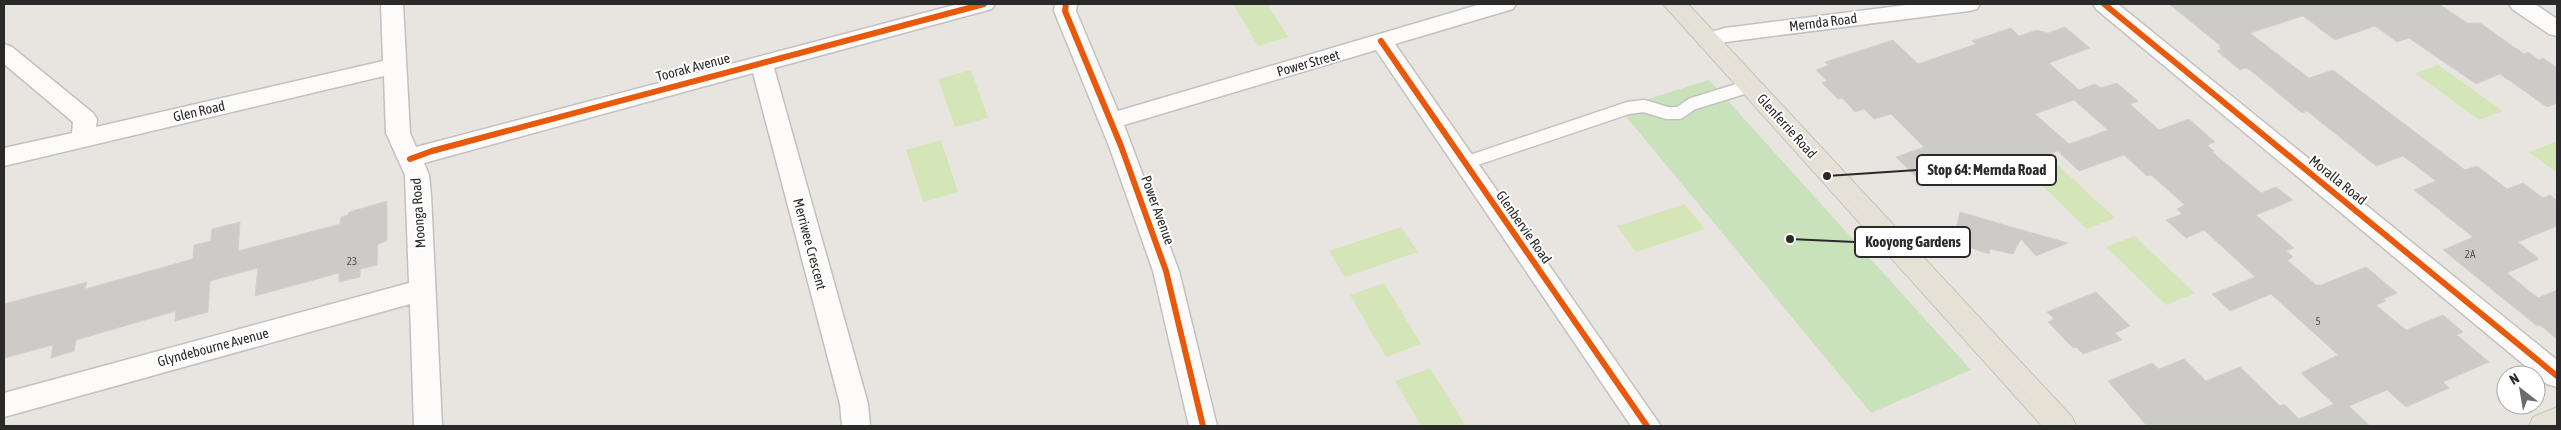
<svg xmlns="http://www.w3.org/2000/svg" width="2561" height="430" viewBox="0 0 2561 430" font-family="'Asap Condensed',sans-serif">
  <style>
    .green { fill: #cae2bb }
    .pitch { fill: #d4e6b8 }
    .building { fill: #cdcbc7; stroke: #d3d1cc; fill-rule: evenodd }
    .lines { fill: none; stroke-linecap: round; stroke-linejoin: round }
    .lane-casing { stroke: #c1c1c1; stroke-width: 15 }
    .street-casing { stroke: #c1c1c1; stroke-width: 3 }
    .primary-casing { stroke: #c4c3c1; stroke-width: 2 }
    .lane { stroke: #fcfbfa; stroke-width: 12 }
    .street { fill: #fcfbfa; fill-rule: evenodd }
    .primary { fill: #e5e2d5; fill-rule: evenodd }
    .tram { stroke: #deddde; stroke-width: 1 }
    .cycleway-casing { stroke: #fff; stroke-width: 9 }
    .cycleway { stroke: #e8590c; stroke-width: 6 }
    .labels { text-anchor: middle; stroke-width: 4; stroke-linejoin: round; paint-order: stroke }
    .number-label { font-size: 11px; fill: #545453 }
    .street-label { font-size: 14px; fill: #2a2a2a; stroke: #fff }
    .leader { fill: none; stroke: #2a2a2a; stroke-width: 2 }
    .callout-dot { fill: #2a2a2a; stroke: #fff; stroke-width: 2 }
    .callout { fill: #fff; stroke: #2a2a2a; stroke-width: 2 }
    .callout-label { font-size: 15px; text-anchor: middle; font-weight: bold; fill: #2a2a2a }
  </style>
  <rect width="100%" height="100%" fill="#e8e5e0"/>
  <path class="green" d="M1709,80L1971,370L1871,413L1619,108Z"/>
  <path class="pitch" d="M1233,4H1267L1288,37L1258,46Z
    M2438,65L2503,111L2479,120L2415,73Z
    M971,70L988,118L955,127L938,79Z
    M941,140L958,192L923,202L906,150Z
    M2557,141V173L2529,152Z
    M2058,165L2115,218L2087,229L2031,175Z
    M1685,204L1705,229L1636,252L1617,226Z
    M1401,227L1418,252L1345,277L1329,251Z
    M2134,236L2195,293L2166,305L2106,247Z
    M1384,283L1421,344L1386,357L1350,295Z
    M1430,368L1466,426H1421L1395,381Z"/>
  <path class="building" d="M2169,4H2439L2467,23H2480L2524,54L2528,52L2539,60L2543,58L2557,68V103L2547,107L2500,74L2476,84L2409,38L2397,42L2375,26L2335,40L2303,16L2250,33L2309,78L2333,70L2465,170L2477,166L2507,189L2523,183L2543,198L2550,195L2557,201V226L2518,242L2539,259L2507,273L2538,298L2557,290V339L2540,325L2537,326L2443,250L2473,237L2414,190L2436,181L2403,156L2376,166L2307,111L2302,113L2250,70L2246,68L2240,70L2217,51L2222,49L2219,47L2221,46Z
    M2065,27L2090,48L2049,63L2079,90L2095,84L2101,88L2117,83L2138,101L2130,104L2159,130L2189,119L2215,142L2207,145L2214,151L2212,152L2261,193L2276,187L2293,200L2256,215L2294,248L2286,251L2293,257L2287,260L2316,285H2321L2366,267L2397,293L2383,299L2386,301L2376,305L2406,330L2443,315L2463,332L2457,335L2489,362L2443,382L2449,388L2406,407L2387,390L2349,406L2370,426H2147L2108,381L2152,363L2159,369L2184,359L2206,381L2240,367L2280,406L2284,404L2299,419L2334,404L2301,373L2338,355L2271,294L2230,311L2212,294L2255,277L2204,230L2186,238L2166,220L2182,214L2177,209L2185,205L2151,175L2147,176L2124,155L2079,171L2058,151L1967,184L1969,176L1945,185L1942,182L1931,186L1925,179L1920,181L1896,157L1924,147L1891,114L1874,119L1864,109L1855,112L1842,98L1838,99L1822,83L1827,81L1816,70L1829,65L1825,62L1893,40L1918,64L1976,44L1972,41L2011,28L2019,36L2037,30L2048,33ZM2074,100L2108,130L2069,144L2035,114Z
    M387,201V241L378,244L377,265L360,269V277L339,282V273L255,296L258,268L210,281L208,312L175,321L176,311L76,340L74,351L51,358L53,345L4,358V304L87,282L85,289L193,259L194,245L211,241L212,229L240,222L238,251L340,224L341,217L348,215L349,212Z
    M1960,212L2008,226L2068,243L2036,256L2021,239L2013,254L1990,249L1989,254L1962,245L1954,237Z
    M2096,292L2130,326L2115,333L2122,340L2083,354L2076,347L2073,348L2048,322L2054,319L2047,312Z"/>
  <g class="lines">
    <defs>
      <path id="lane" d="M1465,163L1628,108L1644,106L1667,113H1679L1692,104L1750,86"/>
      <path id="street" d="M381,4H403L410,133L416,147L958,4H995L992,9L774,68L868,404L870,426H842L840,404L753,73L424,163L429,175L431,195L442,426H414L410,304L4,417V393L409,283L405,175L386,133L384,76L4,166V148L72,133L73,122L4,64V44L12,47L93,113L97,119L96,127L383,61Z
        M1055,4H1077L1076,11L1118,111L1481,4H1516L1513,9L1395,44L1661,426H1631L1376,50L1124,125L1179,271L1217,426H1189L1153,271L1109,146L1054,11Z
        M1914,4H1980L1977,9L1969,11L1726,42L1708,48L1700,45L1697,40L1700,35L1725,28Z
        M2093,4H2118L2557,360V387L2547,384L2096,9Z
        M2509,4H2535L2557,19V36L2549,34L2512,9Z"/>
      <path id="primary" d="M1663,4H1688L2072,417L2076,426H2042Z
        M2557,407V426H2529L2533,417Z"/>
    </defs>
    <use href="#lane" class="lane-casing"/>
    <use href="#street" class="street-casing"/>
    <use href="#primary" class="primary-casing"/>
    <use href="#lane" class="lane"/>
    <use href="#street" class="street"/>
    <use href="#primary" class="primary"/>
    <path class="tram" d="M1670,4L2055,426
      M1680,4L2068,426"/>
    <defs>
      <path id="cycleway" d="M1066,4L1065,11L1121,146L1166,271L1203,426
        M2104,4L2557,376
        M1381,41L1647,426
        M410,159L432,151L984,4"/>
    </defs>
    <use href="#cycleway" class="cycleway-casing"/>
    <use href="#cycleway" class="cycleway"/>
  </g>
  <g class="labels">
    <g class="number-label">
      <text x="2470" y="258">2A</text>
      <text x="352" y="265">23</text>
      <text x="2318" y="325">5</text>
    </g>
    <g class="street-label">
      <text transform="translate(1823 22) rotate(-7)" y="5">Mernda Road</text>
      <text transform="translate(1308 63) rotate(-16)" y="5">Power Street</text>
      <text transform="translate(693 67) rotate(-15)" y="5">Toorak Avenue</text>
      <text transform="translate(199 111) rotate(-13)" y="5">Glen Road</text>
      <text transform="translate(1787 126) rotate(48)" y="5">Glenferrie Road</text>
      <text transform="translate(2338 180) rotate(39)" y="5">Moralla Road</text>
      <text transform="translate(1158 210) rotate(70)" y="5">Power Avenue</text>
      <text transform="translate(418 213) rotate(-94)" y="5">Moonga Road</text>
      <text transform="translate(1524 227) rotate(55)" y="5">Glenbervie Road</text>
      <text transform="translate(810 244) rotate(75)" y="5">Merriwee Crescent</text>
      <text transform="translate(213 347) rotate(-15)" y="5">Glyndebourne Avenue</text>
    </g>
  </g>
  <path class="leader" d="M1827 176L1917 170M1790 239L1855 242"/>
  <g class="callout-dot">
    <circle cx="1827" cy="176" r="5"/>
    <circle cx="1790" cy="239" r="5"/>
  </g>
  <g class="callout">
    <rect x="1917" y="155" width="139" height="30" rx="5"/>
    <rect x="1855" y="227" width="115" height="30" rx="5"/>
  </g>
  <g class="callout-label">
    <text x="1987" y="175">Stop 64: Mernda Road</text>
    <text x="1913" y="247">Kooyong Gardens</text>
  </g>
  <rect width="2561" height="430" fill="none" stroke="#2a2a2a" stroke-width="10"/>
  <g transform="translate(2521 390) rotate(329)"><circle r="24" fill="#ffffff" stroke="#aaaaaa"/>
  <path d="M0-4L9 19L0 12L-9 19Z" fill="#6c6b6a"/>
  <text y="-8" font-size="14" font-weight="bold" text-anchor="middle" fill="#2a2a2a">N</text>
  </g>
</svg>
